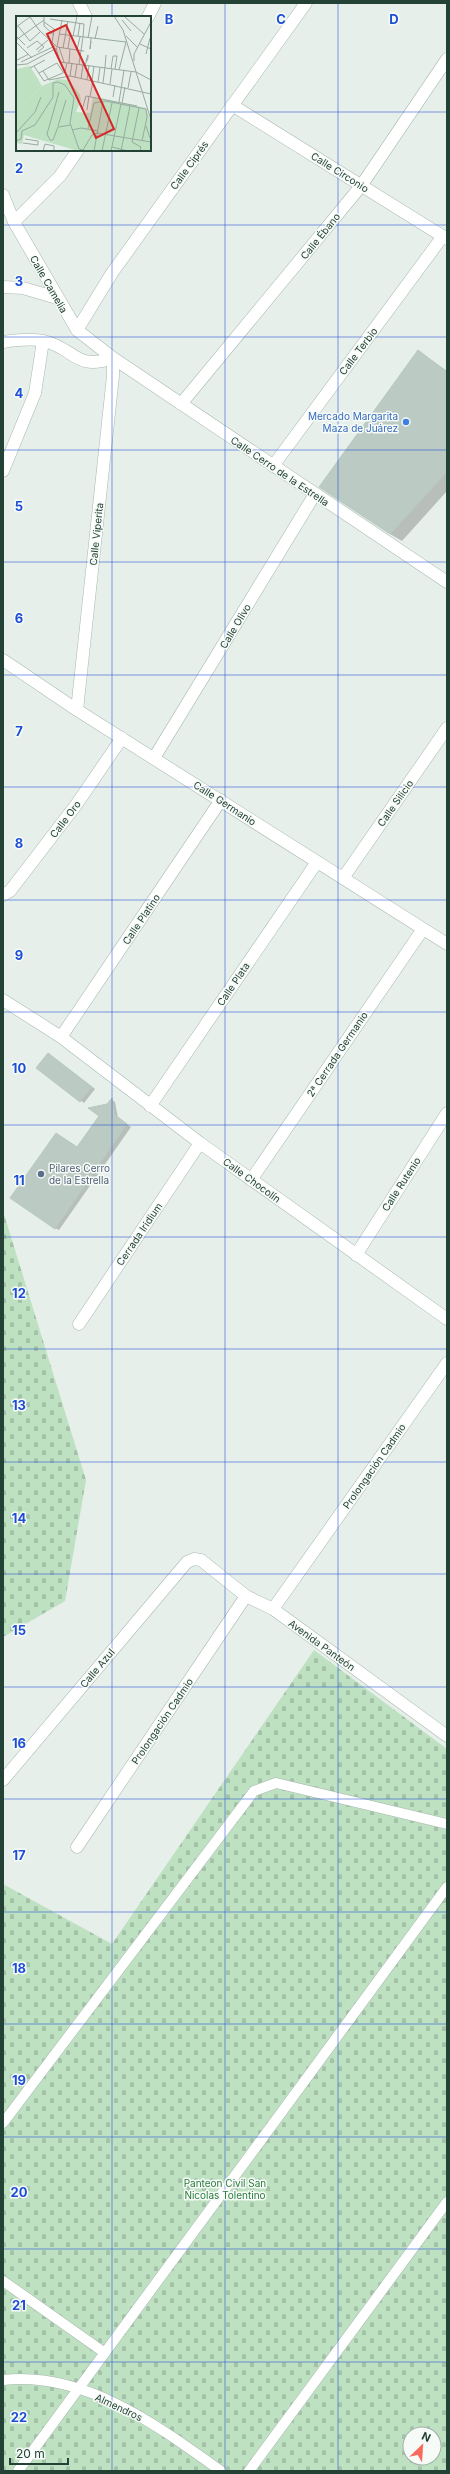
<svg xmlns="http://www.w3.org/2000/svg" width="450" height="2474" viewBox="0 0 450 2474" font-family="Inter,sans-serif">
  <style>
    .cemetery { fill: url(#cemetery-stones); fill-rule: evenodd }
    .shadow { fill: #0003 }
    .building { fill: #bbcac2; stroke: #b7c9bf }
    .lines { fill: none; stroke-linecap: round; stroke-linejoin: round }
    .lane-casing { stroke: #a8b8af; stroke-width: 11 }
    .street-casing { stroke: #a8b8af; stroke-width: 13 }
    .lane { stroke: #fff; stroke-width: 10 }
    .street { stroke: #fff; stroke-width: 12 }
    .grid { fill: none; stroke: #1d4ed8; stroke-width: 1; stroke-opacity: 0.55 }
    .shop-dot { fill: #3f7fe0; stroke: #f7fbf8; stroke-width: 1.5 }
    .service-dot { fill: #5c6f8a; stroke: #f7fbf8; stroke-width: 1.5 }
    .labels { text-anchor: middle; stroke-width: 3; stroke-linejoin: round; paint-order: stroke }
    .street-label { font-size: 10px; fill: #234235; stroke: #f7fbf8 }
    .shop-label { font-size: 10px; fill: #366cbe; stroke: #f7fbf8; text-anchor: end }
    .service-label { font-size: 10px; fill: #4e5e75; stroke: #f7fbf8; text-anchor: start }
    .park-label { font-size: 10px; fill: #2b7b3e; stroke: #f7fbf8 }
    .inset-road { fill: none; stroke: #98aaa1; stroke-width: 1 }
    .view { fill: #d62828; fill-opacity: 0.15; stroke: #d62828; stroke-width: 2 }
    .inset-edge { fill: none; stroke: #234235; stroke-width: 2 }
    .grid-label { font-size: 13px; text-anchor: middle; font-weight: bold; fill: #1d4ed8; stroke: #f7fbf8; stroke-width: 3; stroke-linejoin: round; paint-order: stroke }
  </style>
  <defs>
    <pattern id="cemetery-stones" width="16" height="16" patternUnits="userSpaceOnUse"><rect width="16" height="16" fill="#bee1c2"/><path d="M2 7V4a2 2 0 0 1 4 0v3zM10 15v-3a2 2 0 0 1 4 0v3z" fill="#a3c2a7"/></pattern>
  </defs>
  <rect width="100%" height="100%" fill="#e6efe9"/>
  <path class="cemetery" d="M3,1211L86,1480L65,1601L3,1637Z
    M314,1650L447,1749V2471H3V1884L112,1944ZM410,2434H434V2458H410Z"/>
  <path class="shadow" d="M418,351L447,371V491L402,541L390,534Z
    M51,1056L95,1089L84,1103L38,1068Z
    M112,1100L115,1102L118,1118L131,1127L59,1230L55,1228L78,1148Z"/>
  <path class="building" d="M418,350L447,372V472L390,534L319,487Z
    M48,1053L92,1087L80,1102L36,1068Z
    M112,1098L115,1115L127,1124L55,1229L10,1198L56,1133L77,1147L99,1116L88,1108L107,1104Z"/>
  <g class="lines">
    <defs>
      <path id="lane" d="M3,2123L254,1791L276,1783L447,1824
        M3,2281L105,2353
        M3,2380C85,2371 158,2426 221,2471
        M18,2471L447,1887
        M249,2471L447,2202"/>
      <path id="street" d="M79,3L86,17
        M148,17L155,3
        M232,105L447,239
        M3,195L14,222L77,330L113,358L447,582
        M14,222L60,176L78,150
        M3,287L23,288L57,298
        M77,330L112,273L306,3
        M3,342C16,340 31,338 44,341C76,349 75,371 113,358
        M181,404L361,186L447,59
        M273,466L443,236
        M3,471L35,393L43,341
        M3,660L77,710L447,944
        M77,710L113,376V358
        M154,758L315,494
        M343,878L447,728
        M3,895L10,891L76,805L122,738
        M3,1000L61,1037L200,1143L447,1319
        M61,1037L221,800
        M150,1106L317,862
        M251,1180L423,929
        M356,1255L447,1113
        M79,1324L200,1143
        M273,1609L447,1363
        M3,1780L187,1562L194,1559L201,1560L246,1596L273,1609L447,1736
        M77,1847L246,1596"/>
    </defs>
    <use href="#lane" class="lane-casing"/>
    <use href="#street" class="street-casing"/>
    <use href="#lane" class="lane"/>
    <use href="#street" class="street"/>
  </g>
  <path class="grid" d="M112,3V17M225,3V2471M338,3V2471M3,112H17M150,112H447M112,150V2471M3,225H447M3,337H447M3,450H447M3,562H447M3,675H447M3,787H447M3,900H447M3,1012H447M3,1125H447M3,1237H447M3,1349H447M3,1462H447M3,1574H447M3,1687H447M3,1799H447M3,1912H447M3,2024H447M3,2137H447M3,2249H447M3,2362H447"/>
  <circle class="shop-dot" cx="406" cy="422" r="4"/>
  <circle class="service-dot" cx="41" cy="1174" r="4"/>
  <g class="labels">
    <g class="street-label">
      <text transform="translate(189 165) rotate(-54)" y="4">Calle Ciprés</text>
      <text transform="translate(340 172) rotate(32)" y="4">Calle Circonio</text>
      <text transform="translate(320 236) rotate(-51)" y="4">Calle Ébano</text>
      <text transform="translate(49 284) rotate(60)" y="4">Calle Camelia</text>
      <text transform="translate(358 351) rotate(-53)" y="4">Calle Terbio</text>
      <text transform="translate(280 471) rotate(34)" y="4">Calle Cerro de la Estrella</text>
      <text transform="translate(96 534) rotate(-84)" y="4">Calle Viperita</text>
      <text transform="translate(235 626) rotate(-59)" y="4">Calle Olivo</text>
      <text transform="translate(225 803) rotate(33)" y="4">Calle Germanio</text>
      <text transform="translate(395 803) rotate(-55)" y="4">Calle Silicio</text>
      <text transform="translate(65 819) rotate(-53)" y="4">Calle Oro</text>
      <text transform="translate(141 919) rotate(-56)" y="4">Calle Platino</text>
      <text transform="translate(233 984) rotate(-56)" y="4">Calle Plata</text>
      <text transform="translate(337 1054) rotate(-56)" y="4">2ª Cerrada Germanio</text>
      <text transform="translate(252 1180) rotate(36)" y="4">Calle Chocolín</text>
      <text transform="translate(401 1184) rotate(-57)" y="4">Calle Rutenio</text>
      <text transform="translate(139 1234) rotate(-56)" y="4">Cerrada Iridium</text>
      <text transform="translate(374 1466) rotate(-55)" y="4">Prolongación Cadmio</text>
      <text transform="translate(322 1645) rotate(36)" y="4">Avenida Panteón</text>
      <text transform="translate(97 1668) rotate(-50)" y="4">Calle Azul</text>
      <text transform="translate(162 1721) rotate(-56)" y="4">Prolongación Cadmio</text>
      <text transform="translate(119 2407) rotate(25)" y="4">Almendros</text>
    </g>
    <g class="shop-label">
      <text x="398" y="420">Mercado Margarita<tspan x="398" dy="12">Maza de Juárez</tspan></text>
    </g>
    <g class="service-label">
      <text x="49" y="1172">Pilares Cerro<tspan x="49" dy="12">de la Estrella</tspan></text>
    </g>
    <g class="park-label">
      <text x="225" y="2187">Panteon Civil San<tspan x="225" dy="12">Nicolas Tolentino</tspan></text>
    </g>
  </g>
  <g transform="translate(16 16)">
    <rect width="135" height="135" fill="#e6efe9"/>
    <path d="M0,44L1,53L14,50L26,70L0,95Z" fill="#bee1c2"/>
    <path d="M42,63L53,64L64,79L65,84L60,96L74,97L77,81L130,92L135,107V135H62L8,119L6,128L0,127V95L26,70Z" fill="#bee1c2"/>
    <path class="inset-road" d="M28,0V10L38,19M98,0L107,14L135,104M14,1L23,14L41,31L68,35M109,1L128,18M34,3L68,8L67,21M106,4L115,15M28,6L38,13L36,27M2,10L14,25L24,16M0,11L14,1M43,18L110,26L103,54M0,20L9,29M57,20L61,0M62,20L64,7M110,20L121,31M72,22L76,0M79,23L82,10M0,24L28,4M75,25L74,33L75,22M0,26L16,42M124,28L135,33M41,31L46,4M43,31L48,46M11,32L21,25L28,31L22,36M40,32L44,46L120,56L135,64M47,32L52,5M52,32L54,20M20,34L32,24M61,34L64,21M130,38L134,22M1,44L13,38M118,45V38L135,6M5,46L39,30M53,47L54,33M63,48L67,21M0,49L11,48L41,32M69,49L72,42V39L70,45M18,50L28,65L49,56L51,47M89,51L90,39M14,52L29,44M95,53L97,40H101L99,53M27,55L33,64L54,60L135,78M23,57L41,47L47,56M54,60L56,47M59,61L61,48M65,63L67,49M71,64L73,49M76,65L78,50M82,66L84,51M87,67L89,51M94,68L96,53M112,72L115,56M43,76L31,118L34,124H37L42,111L55,109M74,80L77,65M97,81L99,69M103,86L108,54M106,87L109,71M123,92L116,126L125,131L124,135M66,94L70,80L121,90M71,94L73,80M42,110L50,84M130,110L134,122M72,113L78,87L89,85L130,93L131,101L126,125M56,114L65,112L82,115M0,117L19,96L25,81M9,123L22,125V129M0,125L5,123L6,115L19,109L37,81V67L42,66L49,69L58,82L54,107L63,133L67,134L76,119L81,117L135,126M7,127L22,129M96,131L112,135M27,135L29,128L38,130V135M78,135L87,86M86,135L96,87M95,135L105,88M105,135L114,90"/>
    <path class="view" d="M50,9L98,113L80,122L31,18Z"/>
    <rect width="135" height="135" class="inset-edge"/>
  </g>
  <g class="grid-label">
    <text x="169" y="24">B</text>
    <text x="281" y="24">C</text>
    <text x="394" y="24">D</text>
    <text x="19" y="173">2</text>
    <text x="19" y="286">3</text>
    <text x="19" y="398">4</text>
    <text x="19" y="511">5</text>
    <text x="19" y="623">6</text>
    <text x="19" y="736">7</text>
    <text x="19" y="848">8</text>
    <text x="19" y="960">9</text>
    <text x="19" y="1073">10</text>
    <text x="19" y="1185">11</text>
    <text x="19" y="1298">12</text>
    <text x="19" y="1410">13</text>
    <text x="19" y="1523">14</text>
    <text x="19" y="1635">15</text>
    <text x="19" y="1748">16</text>
    <text x="19" y="1860">17</text>
    <text x="19" y="1973">18</text>
    <text x="19" y="2085">19</text>
    <text x="19" y="2197">20</text>
    <text x="19" y="2310">21</text>
    <text x="19" y="2422">22</text>
  </g>
  <rect width="450" height="2474" fill="none" stroke="#234235" stroke-width="8"/>
  <g transform="translate(422 2446) rotate(25)"><circle r="19" fill="#f7fbf8" stroke="#a2b1aa"/>
  <path d="M0-3L7 15L0 10L-7 15Z" fill="#f76a5c"/>
  <text y="-6" font-size="11" font-weight="bold" text-anchor="middle" fill="#234235">N</text>
  </g>
  <path d="M10 2458v6h58v-6" fill="none" stroke="#234235" stroke-width="2"/>
  <text x="16" y="2458" font-size="12" fill="#234235" stroke="#f7fbf8" stroke-width="3" paint-order="stroke">20 m</text>
</svg>
